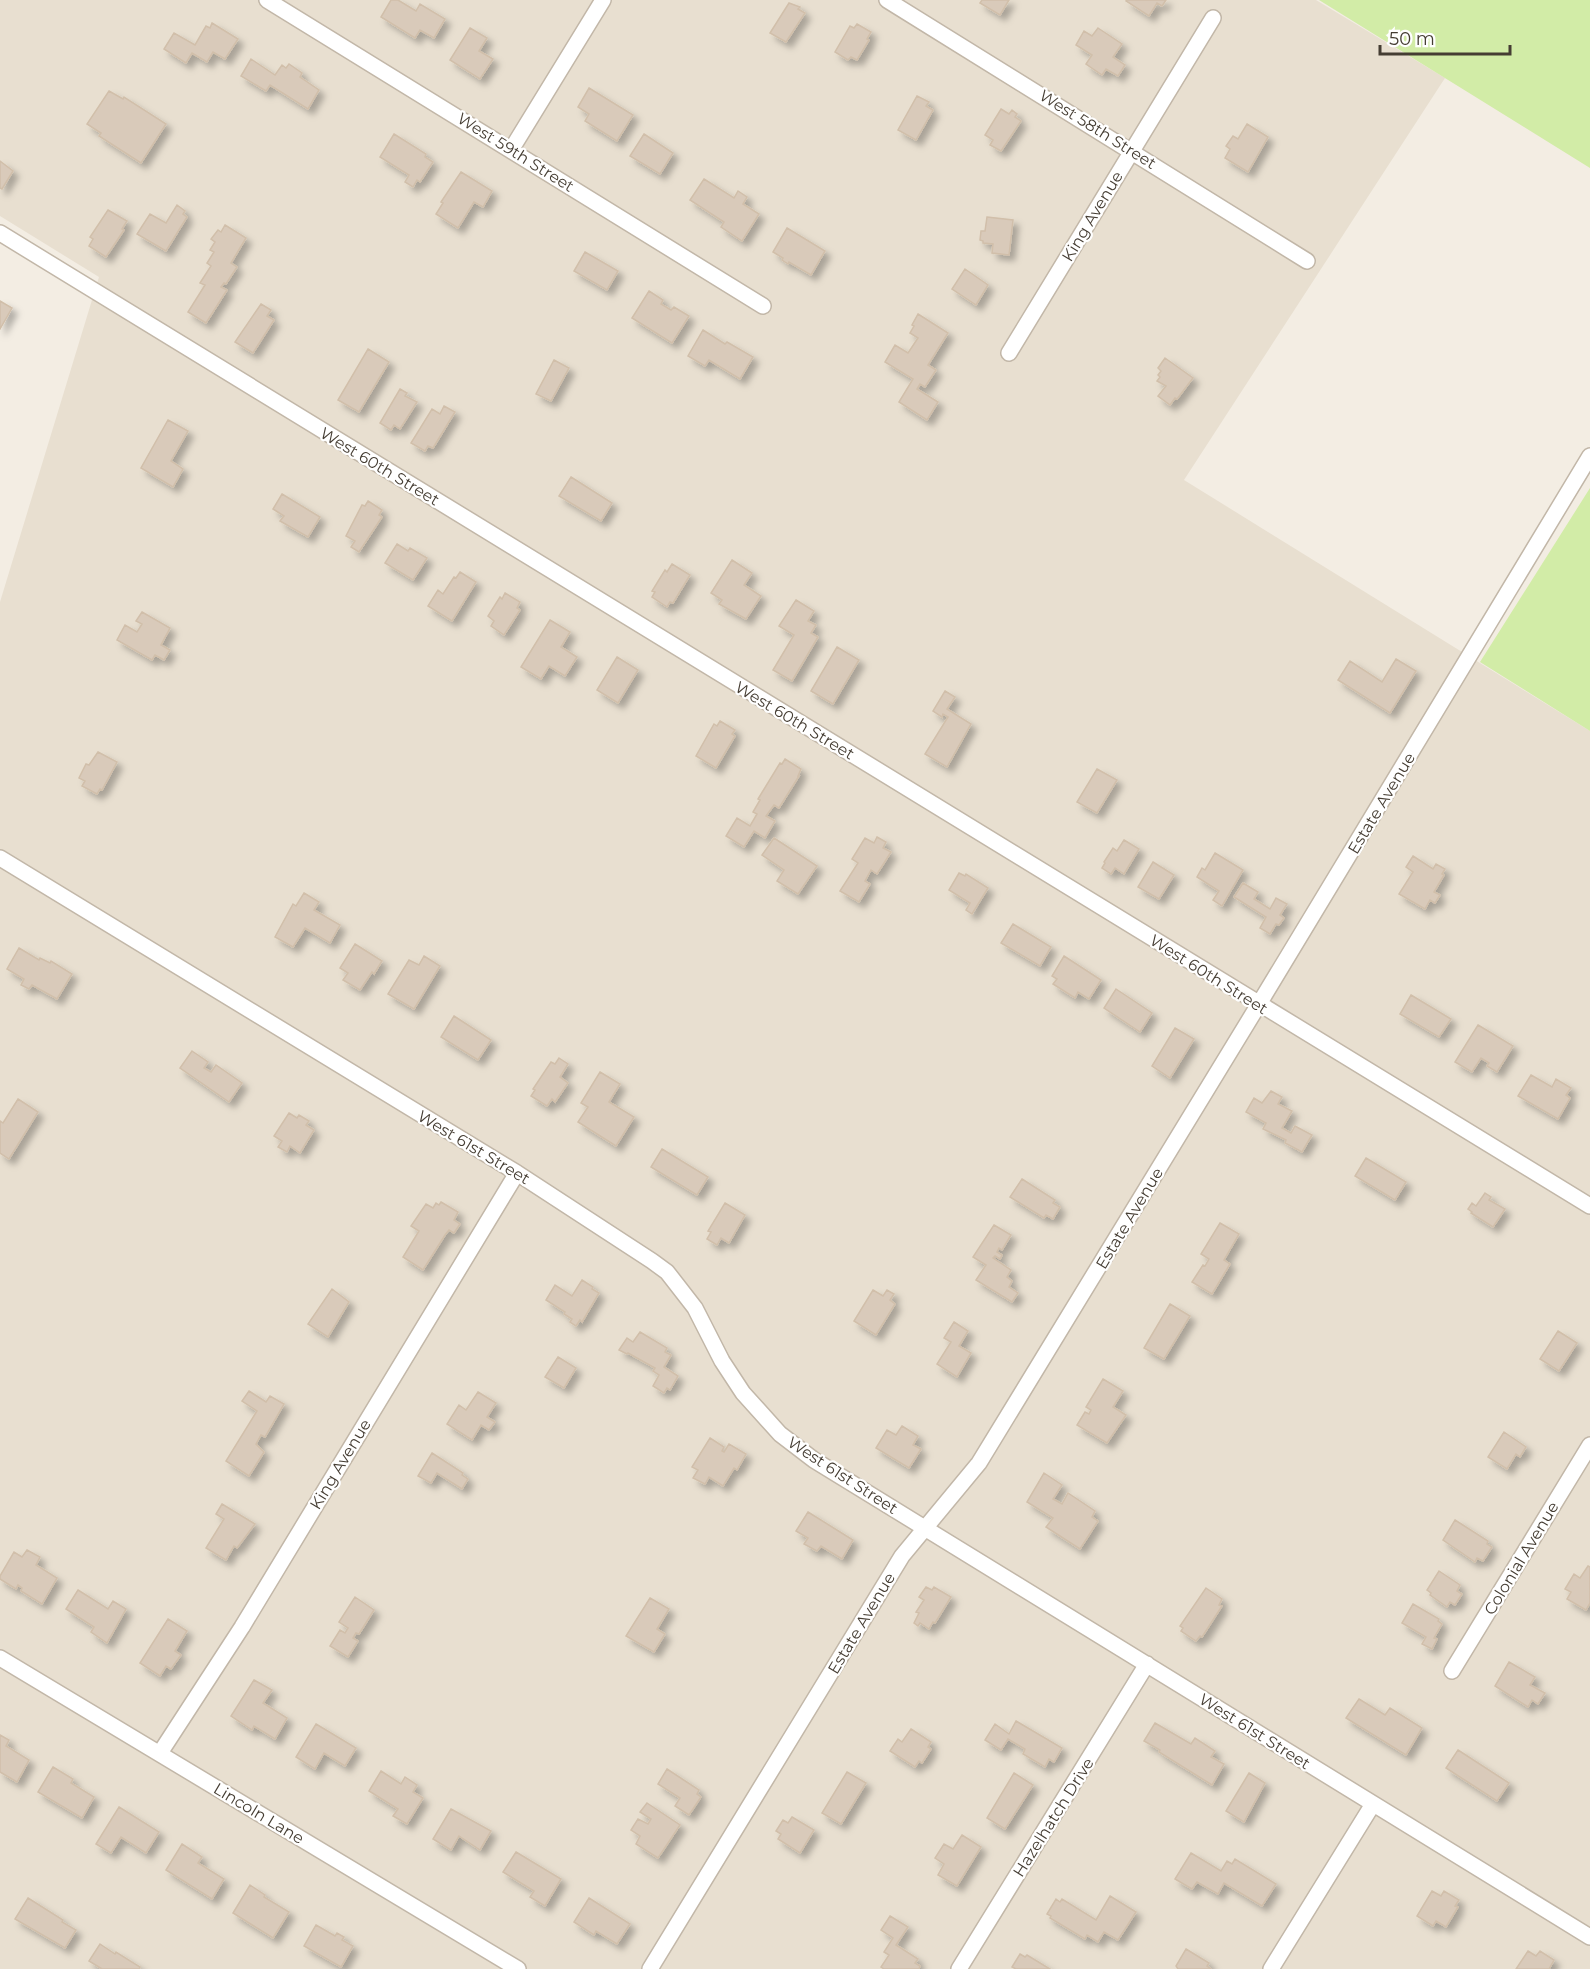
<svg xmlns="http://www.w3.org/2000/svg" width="1590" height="1969" viewBox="0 0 1590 1969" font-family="Montserrat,sans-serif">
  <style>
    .residential { fill: #e8dfd0 }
    .green { fill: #d2eca7 }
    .building { fill: #d9caba; stroke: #d1bfaa; stroke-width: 1.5; filter: url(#shadow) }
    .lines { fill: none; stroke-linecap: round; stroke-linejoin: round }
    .street-casing { stroke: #c2b7a8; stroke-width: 18 }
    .street { stroke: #fff; stroke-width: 15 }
    .labels { text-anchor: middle; stroke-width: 4.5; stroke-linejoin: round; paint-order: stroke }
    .street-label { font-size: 16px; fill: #453d33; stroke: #fff }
  </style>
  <defs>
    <filter id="shadow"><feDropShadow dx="5.5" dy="5.5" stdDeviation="3" flood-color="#0004"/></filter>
  </defs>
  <rect width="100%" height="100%" fill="#f3ede3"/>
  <path class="residential" d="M0,0H1316L1445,78L1184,480L1590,731V1969H0V602L99,277L0,216Z"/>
  <path class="green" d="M1319,0H1590V168Z
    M1590,488V731L1480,662Z"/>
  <path class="building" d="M391,0H398L416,11L420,4L445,19L434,38L420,30L415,38L381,17Z
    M982,0H1009L1000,15L980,3Z
    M1127,0H1166L1162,6L1157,3L1149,16L1126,1Z
    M789,3L800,7L798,9L805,13L786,42L770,33Z
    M212,23L238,39L225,59L213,52L207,62L192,53L186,63L164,49L174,33L195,45L206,26L210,28Z
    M857,24L871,32L867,39L869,40L857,60L851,57L848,60L835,52L850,26L854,28Z
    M470,28L487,38L479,51L493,59L480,79L450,60Z
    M1098,28L1122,44L1113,57L1125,65L1118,76L1106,69L1102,75L1086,64L1092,55L1076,45L1084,31L1092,36Z
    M251,59L275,75L282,65L286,68L289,64L302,73L300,77L319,90L308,109L270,85L266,91L241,76Z
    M589,88L633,115L617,141L585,121L589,114L578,107Z
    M109,91L123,99L124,97L166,124L141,163L99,136L101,133L87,124Z
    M917,96L929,102L926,106L933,110L916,140L898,130Z
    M1001,109L1009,114L1012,110L1017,114L1015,117L1021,121L1001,151L990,145L993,140L985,135Z
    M1247,124L1268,137L1248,172L1225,158L1230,149L1226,146L1233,136L1238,139Z
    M394,134L426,154L425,157L433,162L420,182L417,180L413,187L405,182L409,175L380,157Z
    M644,134L673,153L660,174L630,156Z
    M0,161L13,171L2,189L0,188Z
    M461,172L492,191L483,207L474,202L458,228L436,214L443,203L441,202Z
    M704,179L734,198L738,191L747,197L743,204L759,214L742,241L721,227L724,222L690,200Z
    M177,205L185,211L183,214L187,217L166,251L137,234L150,214L166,223Z
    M108,210L127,221L122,229L124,230L106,257L89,246L93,239L90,237Z
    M987,217L1013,220L1009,255L992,253L993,244L983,243V241L980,240L981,231H985Z
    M225,225L246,238L231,263L237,267L226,284L224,283L221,287L227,290L206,323L188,312L205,285L200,283L211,266L207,263L214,252L210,250L215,242L211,239L218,230L221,232Z
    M787,228L825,251L811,275L789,262L788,264L782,260L783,258L773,252Z
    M585,252L618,271L607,290L574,271Z
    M965,269L988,285L976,305L952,289Z
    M649,291L663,300L661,304L671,310L674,307L689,316L672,343L632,318Z
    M0,301L12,308L0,329Z
    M261,304L271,310L267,316L274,320L253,353L235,342Z
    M918,314L948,333L928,365L936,370L925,387L920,384L917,389L938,402L927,420L899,402L913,379L885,362L895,345L908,353L918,338L910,333L914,326L912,325Z
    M703,330L725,344L727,342L753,357L740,379L709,360L705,366L688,356Z
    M368,349L389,362L359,412L338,400Z
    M1165,358L1193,378L1177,399L1175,398L1170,405L1158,396L1166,386L1157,381L1160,377L1158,375L1161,371L1158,368Z
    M554,360L569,368L551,401L536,394Z
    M400,389L407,393L405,396L417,402L400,429L394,425L391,430L380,423Z
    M444,406L455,412L433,448L428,446L425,451L411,443L432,409L440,414Z
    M168,420L188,431L171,461L183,469L173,487L141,468Z
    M571,477L612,503L601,521L559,496Z
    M282,494L320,517L308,537L280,521L284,516L273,509Z
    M368,501L382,510L379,515L382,517L359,552L351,547L355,541L346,536L362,505L365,506Z
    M397,544L408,551L410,548L427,558L413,580L385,563Z
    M732,560L752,573L744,585L761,596L746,619L719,604L722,600L711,593Z
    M672,564L690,575L673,603L670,602L667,607L652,597L655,592L652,591L665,570L667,572Z
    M460,572L476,582L452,621L428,606L438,590L443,594L454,577L456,578Z
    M505,593L520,602L517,608L520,610L504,635L491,626L494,621L488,616L500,597L502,599Z
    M796,600L814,611L808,621L816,625L811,633L818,637L792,681L773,670L794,635L779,626Z
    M142,612L170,628L161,645L170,650L164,660L155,655L152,660L117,640L125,625L137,632L142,624L136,621Z
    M550,620L570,632L561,647L577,657L565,676L549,666L541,679L521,667Z
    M837,647L859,660L833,704L811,691Z
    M617,657L638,670L618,703L597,690Z
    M1396,659L1416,671L1390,713L1338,680L1350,661L1382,682Z
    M945,691L955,697L947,709L971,724L947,767L925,754L948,717L943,714L942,717L933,711Z
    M720,721L735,730L732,734L735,736L716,768L696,756L714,724L717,726Z
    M98,752L117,762L102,790L100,789L97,794L82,786L85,781L79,778L86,764L89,765Z
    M785,759L801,769L798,776H799L779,808L774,805L766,816L775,821L765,838L754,831L744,847L726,836L737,818L750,826L757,814L753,812L760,800L758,799L780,763L782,764Z
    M1097,769L1117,780L1097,813L1077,802Z
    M877,837L886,842L883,848L891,852L877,874L871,870L865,881L870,884L859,902L840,891L858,863L852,859L865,838L874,843Z
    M774,838L817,866L798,894L777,881L784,870L762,855Z
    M1124,840L1139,849L1124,874L1115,868L1111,874L1102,868L1105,863L1104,862L1113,848L1117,851Z
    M1215,853L1243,870L1222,906L1213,900L1219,891L1197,877L1202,868L1205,870Z
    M1413,856L1433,869L1436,864L1445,869L1442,874L1444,875L1434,892L1440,895L1435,903L1430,900L1425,909L1399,894L1413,872L1406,867Z
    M1153,862L1174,875L1159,899L1138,887Z
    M959,873L965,876L966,874L988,888L972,914L966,910L970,903L949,890Z
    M1243,883L1258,892L1254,899L1270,909L1276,898L1287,904L1280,915L1284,918L1279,925L1276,924L1270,934L1260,928L1266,917L1234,897Z
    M304,893L319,902L314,910L340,925L330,943L305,928L293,947L275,937L293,904L296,906Z
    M1013,924L1051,947L1040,966L1001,943Z
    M355,944L382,961L374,974L372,972L360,990L343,980L348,973L340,968Z
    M19,948L39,960L40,958L50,963L51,961L72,974L57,999L32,985L29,989L21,985L24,979L7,969Z
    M424,956L440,966L414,1009L388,994L409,960L419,965Z
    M1064,956L1101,980L1089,999L1078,992L1075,998L1053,984L1057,979L1052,976Z
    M1116,989L1152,1013L1140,1032L1104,1008Z
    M1411,995L1451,1019L1439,1037L1400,1014Z
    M454,1016L491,1040L478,1060L441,1037Z
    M1478,1025L1513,1046L1497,1072L1487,1066L1489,1063L1481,1058L1472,1072L1455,1062Z
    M1175,1028L1194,1039L1170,1078L1152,1066Z
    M192,1051L208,1062L204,1068L211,1072L216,1065L242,1083L229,1102L180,1068Z
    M559,1058L568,1064L560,1077L568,1083L555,1102L552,1099L547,1106L531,1096L535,1090L533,1089L551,1062L555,1064Z
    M600,1072L620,1084L609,1102L634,1117L616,1146L578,1122L588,1107L581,1103Z
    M1531,1075L1552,1087L1556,1079L1571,1088L1566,1095L1570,1098L1558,1119L1518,1096Z
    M1271,1091L1282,1097L1278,1104L1292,1111L1282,1128L1291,1133L1295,1126L1312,1135L1302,1152L1285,1143L1286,1140L1263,1129L1266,1123L1246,1112L1254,1098L1262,1103Z
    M18,1099L38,1112L9,1159L0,1153V1121L3,1123Z
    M289,1113L297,1118L299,1115L309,1121L306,1125L314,1130L300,1153L290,1146L287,1152L278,1147L282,1141L274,1136Z
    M662,1149L708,1177L697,1195L651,1167Z
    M1366,1158L1406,1182L1395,1200L1355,1176Z
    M1022,1179L1055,1200L1053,1203L1060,1207L1053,1219L1046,1215L1044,1218L1010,1197Z
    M1485,1193L1491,1197L1489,1200L1505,1209L1493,1227L1471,1213L1472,1212L1468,1209L1472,1203L1476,1206Z
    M441,1202L458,1212L454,1220L460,1224L454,1233L449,1230L445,1235L423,1270L403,1257L419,1231L411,1226L426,1204L433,1208L436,1203L439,1205Z
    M725,1203L745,1215L729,1243L721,1238L717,1245L707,1239L711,1232L708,1231Z
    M1220,1223L1239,1234L1224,1260L1230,1264L1212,1294L1192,1282L1203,1265L1205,1266L1209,1259L1201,1254Z
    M994,1225L1011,1235L1002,1250L999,1248L997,1252L1002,1255L1000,1259L995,1256L993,1258L1011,1270L1007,1277L1012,1281L1009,1287L1018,1293L1012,1302L976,1280L986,1265L973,1257Z
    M582,1280L593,1287L592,1289L599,1293L582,1322L580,1320L576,1326L570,1322L572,1319L564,1314L565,1312L546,1300L555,1285L572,1296Z
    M332,1289L349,1302L328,1337L308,1324Z
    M873,1290L883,1296L887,1290L894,1294L890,1300L895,1304L876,1335L854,1321Z
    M1170,1304L1190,1316L1164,1359L1144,1348Z
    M954,1322L968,1331L959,1346L971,1353L957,1377L937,1364L951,1342L944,1338Z
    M1558,1331L1577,1343L1559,1371L1540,1359Z
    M640,1332L667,1348L665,1352L671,1355L664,1367L678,1376L670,1390L667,1388L664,1393L653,1386L659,1375L653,1371L655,1368L628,1353L627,1354L619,1350L627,1338L633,1342Z
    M558,1357L576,1368L564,1388L545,1377Z
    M1103,1379L1123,1391L1113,1407L1126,1415L1107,1443L1077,1425L1085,1412L1089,1414L1091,1410L1086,1407Z
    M249,1391L266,1402L270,1396L284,1404L265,1437L261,1435L256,1444L264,1452L249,1476L226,1461L257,1411L242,1401Z
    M478,1392L496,1403L487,1417L495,1422L489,1430L481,1425L472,1440L447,1424L459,1405L466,1410Z
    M902,1426L918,1436L913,1445L921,1449L909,1468L876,1448L887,1430L896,1435Z
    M1504,1432L1526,1447L1520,1457L1516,1454L1507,1469L1488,1457Z
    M710,1438L724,1447L722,1451L724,1452L729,1444L746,1454L737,1470L734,1468L723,1486L709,1477L705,1484L693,1478L698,1470L692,1467Z
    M432,1453L463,1473L462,1475L468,1479L462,1489L437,1473L431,1483L418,1476Z
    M1044,1473L1062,1485L1053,1499L1062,1504L1068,1493L1095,1511L1092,1517L1098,1521L1080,1549L1046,1527L1053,1518L1027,1502Z
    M222,1504L255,1524L237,1548L234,1546L226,1560L206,1548L224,1519L216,1514Z
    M808,1512L853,1540L842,1559L821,1546L817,1551L804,1544L808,1538L796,1531Z
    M1455,1520L1488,1541L1487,1544L1492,1547L1483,1561L1477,1558L1475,1562L1443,1540Z
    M27,1550L40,1557L36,1565L57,1578L42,1604L21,1591L22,1588L18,1585L16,1589L0,1579V1576L14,1552L22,1557Z
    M1588,1566L1590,1567V1603L1586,1610L1567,1599L1571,1592L1565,1589L1574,1574L1580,1578Z
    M1439,1571L1460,1585L1457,1591L1462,1594L1455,1605L1450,1602L1447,1607L1430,1595L1431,1593L1427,1590Z
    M926,1587L932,1590L934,1587L951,1597L935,1623L933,1622L929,1629L920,1623L918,1626L914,1623L919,1613L916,1612L924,1600L919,1597Z
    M1206,1588L1222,1599L1219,1605L1222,1606L1202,1637L1200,1636L1196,1641L1181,1631L1183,1628L1180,1626Z
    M78,1590L108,1609L113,1601L126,1609L107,1643L91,1632L94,1627L66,1609Z
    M355,1597L374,1610L359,1634L356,1633L353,1638L358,1641L348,1657L330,1646L340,1630L345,1633L348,1628L339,1622Z
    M650,1598L669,1609L657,1629L665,1634L654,1652L626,1636Z
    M1413,1604L1439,1619L1438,1621L1442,1624L1434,1638L1437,1639L1432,1649L1422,1644L1426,1637L1402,1623Z
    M168,1619L187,1631L175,1651L181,1655L171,1669L166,1666L160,1676L140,1663Z
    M1509,1662L1535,1677L1530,1685L1545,1693L1538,1704L1532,1700L1528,1707L1495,1686Z
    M254,1680L272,1690L263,1703L287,1718L275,1739L254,1726L252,1730L231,1716Z
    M1359,1699L1385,1715L1390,1708L1422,1728L1406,1755L1346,1718Z
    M1016,1721L1062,1748L1054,1762L1049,1759L1045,1767L1023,1754L1025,1749L1008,1739L1001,1750L985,1740L995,1724L1009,1734Z
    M1155,1723L1191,1744L1195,1738L1215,1751L1211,1757L1224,1764L1212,1785L1159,1752L1160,1750L1144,1741Z
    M316,1724L356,1748L345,1766L324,1753L315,1769L296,1757Z
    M911,1729L931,1742L928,1747L931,1749L922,1763L919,1761L915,1767L890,1751L898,1739L902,1742Z
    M0,1735L9,1740L6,1746L29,1760L17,1782L0,1772Z
    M1458,1750L1509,1783L1497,1801L1446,1768Z
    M53,1767L73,1779L71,1783L94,1797L82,1818L38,1792Z
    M667,1769L699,1790L697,1794L701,1797L689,1815L675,1806L680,1798L658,1784Z
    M381,1771L401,1784L405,1777L417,1785L413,1792L423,1798L407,1824L393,1816L398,1809L369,1791Z
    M847,1772L866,1783L841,1824L822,1813Z
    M1014,1773L1033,1785L1005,1829L987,1818Z
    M1249,1773L1265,1783L1244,1822L1226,1811Z
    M647,1803L680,1825L658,1858L636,1844L640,1836L631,1830L638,1819L648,1824L651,1819L640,1812Z
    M119,1807L159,1832L146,1853L121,1837L111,1853L96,1844Z
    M451,1809L491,1831L480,1850L459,1836L451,1850L433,1839Z
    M792,1817L814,1830L800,1853L778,1839L781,1834L776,1831L783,1820L788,1823Z
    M962,1835L981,1847L957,1886L938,1875L944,1864L935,1858L944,1844L953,1849Z
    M182,1844L202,1857L198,1863L224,1879L212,1899L166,1870Z
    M516,1852L561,1879L545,1906L530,1897L534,1891L503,1872Z
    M1191,1853L1221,1871L1227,1861L1232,1864L1235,1859L1276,1884L1262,1906L1224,1883L1218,1894L1197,1882L1192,1889L1175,1879Z
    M250,1885L265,1895L264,1897L289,1912L273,1938L233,1913Z
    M1432,1891L1441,1896L1444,1891L1459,1900L1455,1906L1458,1907L1446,1927L1436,1921L1433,1926L1417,1916Z
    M1110,1896L1136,1912L1118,1940L1104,1932L1098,1942L1087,1935L1085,1939L1050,1918L1051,1916L1047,1914L1056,1899L1060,1902L1062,1899L1096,1920Z
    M28,1898L63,1920L62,1922L76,1930L65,1948L15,1919Z
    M589,1898L630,1924L617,1944L596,1931L594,1935L574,1922Z
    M890,1916L908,1927L896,1945L918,1959L915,1963L920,1966L919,1969H884L881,1967L889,1955L884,1952L893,1938L881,1930Z
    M316,1925L335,1936L337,1933L344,1937L342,1940L353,1946L341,1967L304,1946Z
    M100,1944L115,1954L116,1952L140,1967L139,1969H102L89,1961Z
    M1186,1949L1209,1963L1207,1966L1211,1969H1178L1176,1966Z
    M1528,1951L1536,1956L1540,1951L1554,1960L1549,1969H1516Z
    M1020,1954L1025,1957L1027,1955L1050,1969H1016L1012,1967Z"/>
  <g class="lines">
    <defs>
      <path id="street" d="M267,0L763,306
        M887,0L1307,261
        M511,150L603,0
        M0,233L1590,1206
        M1009,353L1213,18
        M0,858L517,1173L652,1261L667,1272L695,1308L722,1361L743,1393L780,1434L814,1460L1590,1937
        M0,1658L518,1969
        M1452,1671L1590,1445
        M160,1753L242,1627L517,1173
        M650,1969L902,1556L979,1463L1259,1004L1590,456
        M959,1969L1147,1664
        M1271,1969L1373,1804"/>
    </defs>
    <use href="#street" class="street-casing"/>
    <use href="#street" class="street"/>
  </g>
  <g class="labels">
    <g class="street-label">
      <text transform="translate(1098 129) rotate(32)" y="6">West 58th Street</text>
      <text transform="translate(516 152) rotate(32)" y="6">West 59th Street</text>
      <text transform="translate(1092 216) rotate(-59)" y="6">King Avenue</text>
      <text transform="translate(380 466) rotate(31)" y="6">West 60th Street</text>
      <text transform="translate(795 720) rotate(31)" y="6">West 60th Street</text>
      <text transform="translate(1381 803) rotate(-59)" y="6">Estate Avenue</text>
      <text transform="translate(1209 974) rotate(32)" y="6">West 60th Street</text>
      <text transform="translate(474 1147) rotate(31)" y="6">West 61st Street</text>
      <text transform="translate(1129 1218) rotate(-59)" y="6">Estate Avenue</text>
      <text transform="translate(340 1464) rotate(-59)" y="6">King Avenue</text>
      <text transform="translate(843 1475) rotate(33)" y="6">West 61st Street</text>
      <text transform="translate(1521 1558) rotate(-59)" y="6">Colonial Avenue</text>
      <text transform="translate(861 1623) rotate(-59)" y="6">Estate Avenue</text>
      <text transform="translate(1255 1731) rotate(32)" y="6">West 61st Street</text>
      <text transform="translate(259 1813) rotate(31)" y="6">Lincoln Lane</text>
      <text transform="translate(1053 1817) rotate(-58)" y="6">Hazelhatch Drive</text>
    </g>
  </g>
  <path d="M1380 45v9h130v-9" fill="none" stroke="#453d33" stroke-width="3"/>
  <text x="1389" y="45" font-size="18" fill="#453d33" stroke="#ffffff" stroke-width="4.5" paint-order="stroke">50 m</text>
</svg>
